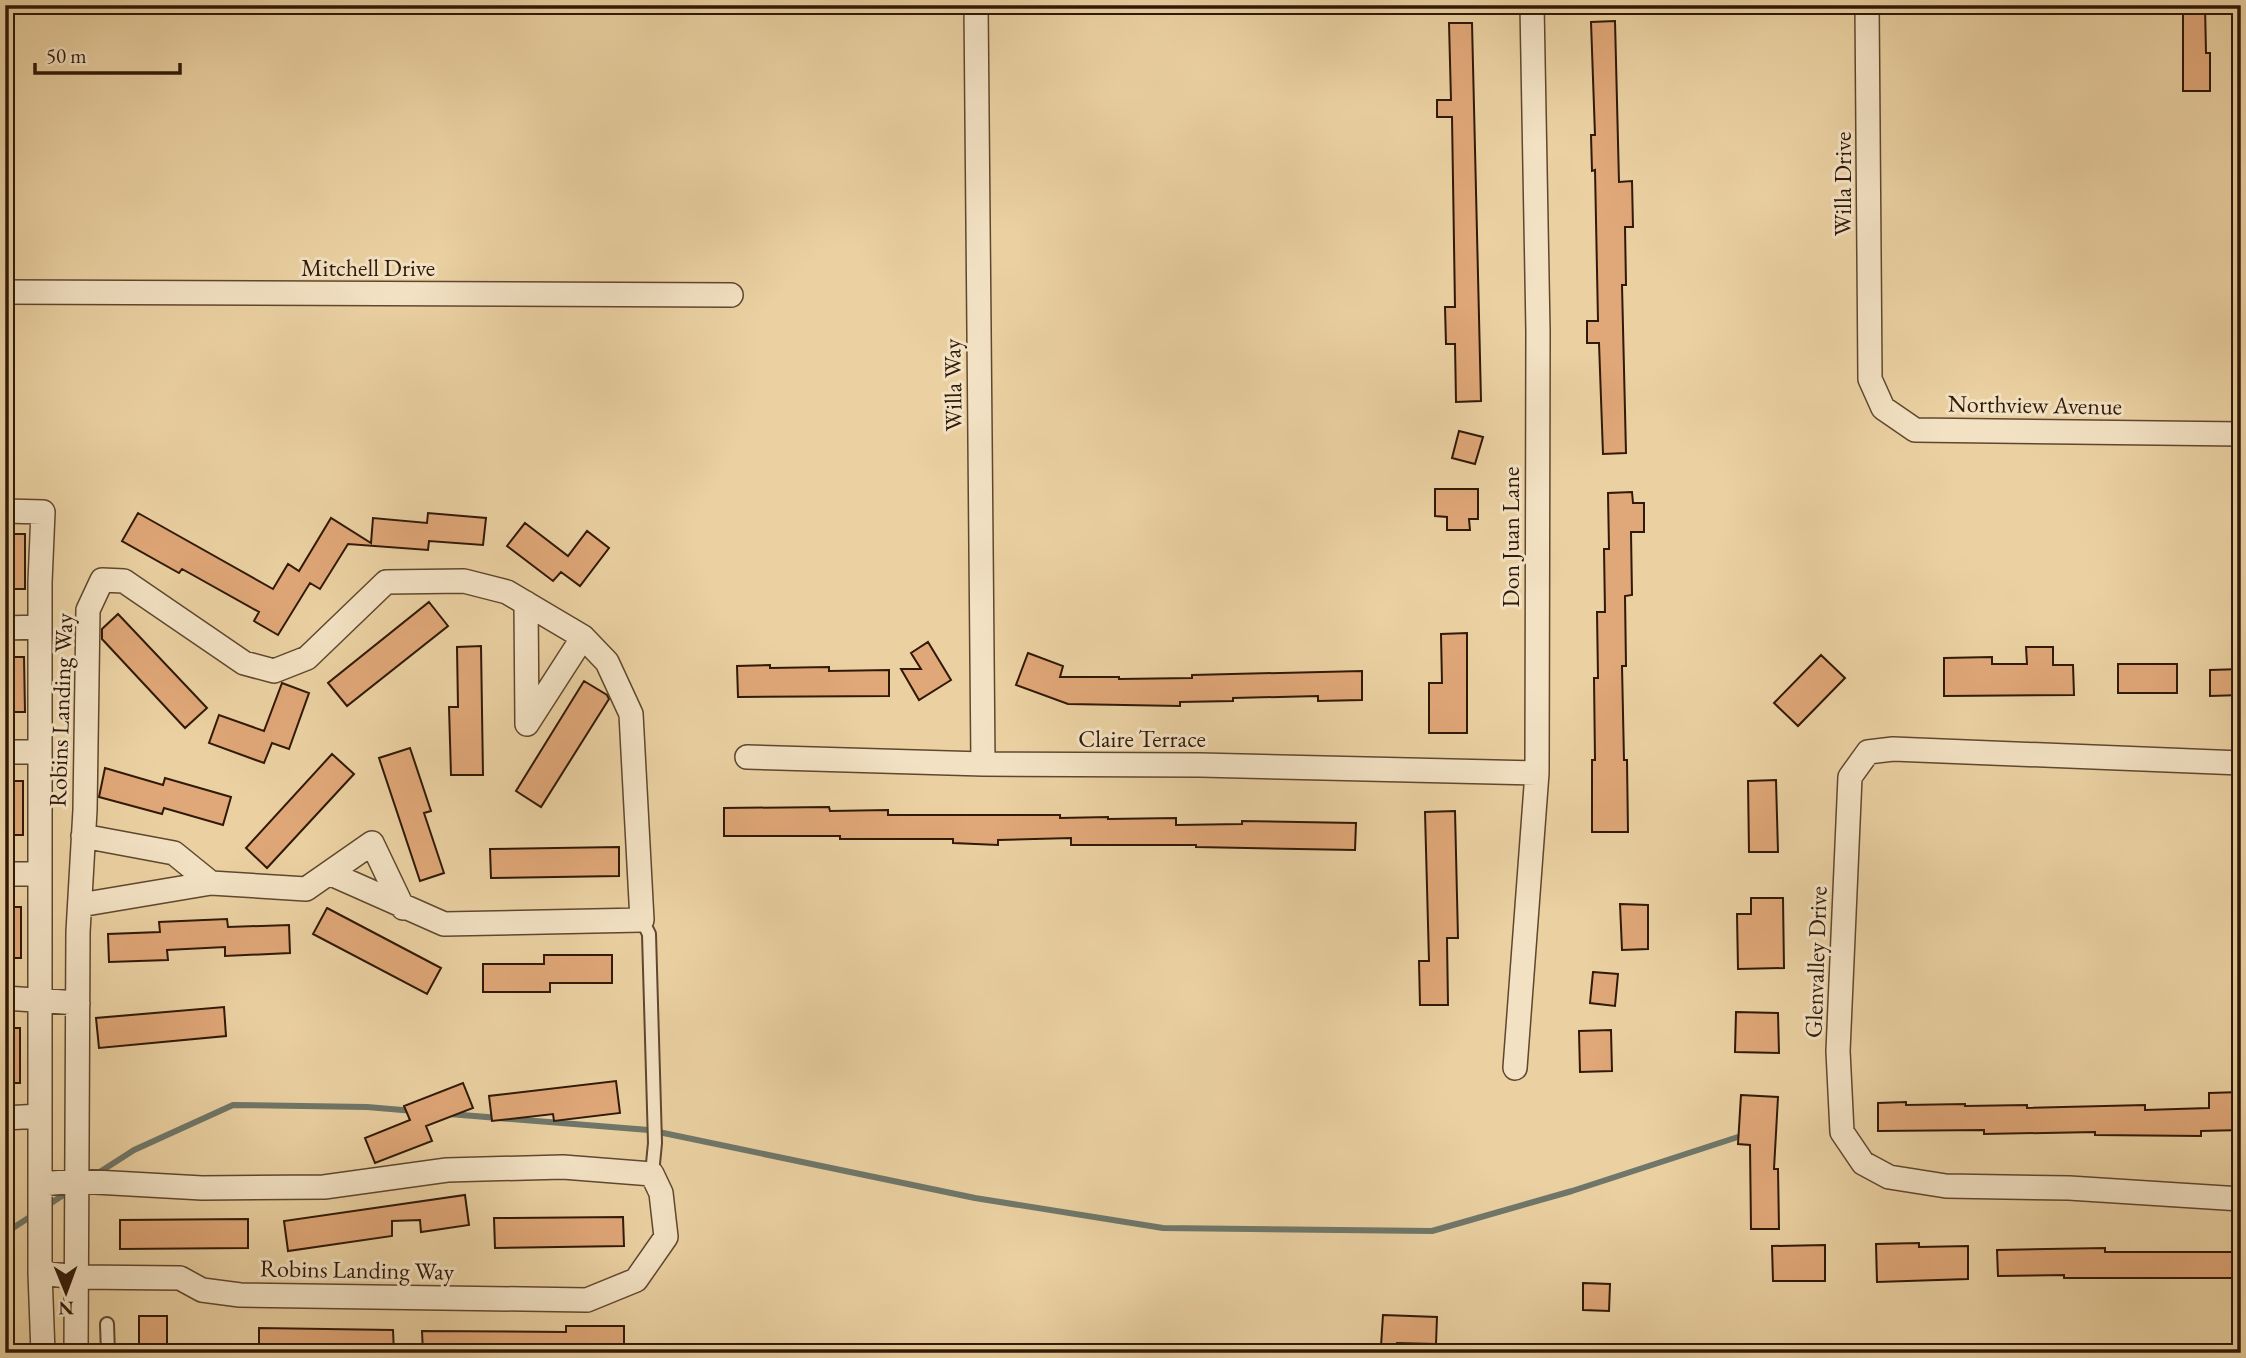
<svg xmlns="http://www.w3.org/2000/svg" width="2246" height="1358" viewBox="0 0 2246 1358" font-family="'EB Garamond',serif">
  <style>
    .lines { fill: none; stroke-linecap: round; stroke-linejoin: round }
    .stream { stroke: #6f776a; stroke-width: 6 }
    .building { fill: #e0a778; stroke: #301908; stroke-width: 2 }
    .lane-casing { stroke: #5f472e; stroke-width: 16 }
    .street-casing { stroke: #5f472e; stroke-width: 26 }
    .lane { stroke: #f2e1c3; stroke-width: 12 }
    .street { stroke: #f2e1c3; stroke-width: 23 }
    .labels { text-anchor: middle; stroke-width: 6; stroke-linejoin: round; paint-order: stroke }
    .street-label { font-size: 24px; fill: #301908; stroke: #f2e1c3 }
  </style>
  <rect width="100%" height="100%" fill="#ebd1a2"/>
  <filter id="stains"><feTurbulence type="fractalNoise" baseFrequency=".00286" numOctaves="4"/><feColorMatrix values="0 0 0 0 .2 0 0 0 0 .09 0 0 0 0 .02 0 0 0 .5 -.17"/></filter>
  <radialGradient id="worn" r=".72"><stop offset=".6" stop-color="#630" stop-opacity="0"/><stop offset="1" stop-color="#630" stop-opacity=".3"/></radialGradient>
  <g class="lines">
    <path class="stream" d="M449,1114L649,1130L975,1198L1163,1228L1432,1231L1572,1191L1744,1135
      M95,1175L134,1150L233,1105L367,1107L414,1111
      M45,1207L71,1190
      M5,1233L33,1215"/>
  </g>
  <path class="building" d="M2183,5H2205L2206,53H2210V91H2183Z
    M1615,21L1619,182L1632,181L1633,227H1625L1626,285H1622L1626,453L1603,454L1599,343H1587V321H1598L1595,170L1592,171L1591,135H1595L1591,22Z
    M1449,23H1472L1481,401L1456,402L1455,344H1446L1445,307H1455L1452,117H1437V100H1451Z
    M1459,431L1483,437L1475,464L1452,458Z
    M1435,489H1478V519H1469L1470,530H1447V517L1435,516Z
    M1632,492L1633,503H1644V532H1631L1632,595L1625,596L1626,666H1622L1624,760H1627L1628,832H1592V760H1595L1594,678H1598L1597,612H1605L1604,549H1609L1608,493Z
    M138,513L273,589L288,564L299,571L331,518L371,543L373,518L427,523L428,513L486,518L483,545L429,541L428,550L348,544L320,589L310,583L278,635L254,621L259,612L182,569L179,573L122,541Z
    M525,523L568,556L587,531L609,548L580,586L561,572L553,581L507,546Z
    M5,534H25V589H5Z
    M429,602L448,626L347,706L328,683Z
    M118,614L207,708L185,728L102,639V629Z
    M1467,633V733H1429V683H1442L1441,634Z
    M928,642L951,680L919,700L901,669H921L911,653Z
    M481,646L483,775H451L449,707H458L457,647Z
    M2026,647H2053V665H2073L2074,695L1944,696V658L1992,657V664H2027Z
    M1028,653L1063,666L1060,677H1119V679L1192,678V675L1362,671V700L1318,701V696L1233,698V701L1180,702V706L1068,704L1016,685Z
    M1821,655L1845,678L1798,726L1774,703Z
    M5,657H24L25,712H5Z
    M2118,664H2177V693H2118Z
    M770,665V668L829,667V671L889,670V696L738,697L737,666Z
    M2241,669V695L2210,696V670Z
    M584,681L607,695L609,699L541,807L516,791Z
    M282,683L309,693L289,749L272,743L264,763L209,743L219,715L264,731Z
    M410,748L431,811L424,813L444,873L420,881L379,758Z
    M332,754L354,774L267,868L246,848Z
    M105,768L163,785L165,778L231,797L223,825L164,808L162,814L99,797Z
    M1776,780L1778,852H1749L1748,781Z
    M5,781H23V835H5Z
    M829,807L830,811L888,810V815H1060V818L1108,817V819L1176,818V825L1242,824V821L1356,823L1355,850L1196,847V845H1071V838L998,840V845L953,843V839H840V836H724V808Z
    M1455,811L1458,938H1447L1448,1005H1420L1419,961H1429L1425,812Z
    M619,847V876L491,878L490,849Z
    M1751,898H1783L1784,968L1738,969L1737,914H1751Z
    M1620,904L1648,905V949L1622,950Z
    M5,907H21V958H5Z
    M327,908L441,968L427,994L313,934Z
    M227,919L228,927L289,925L290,953L225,956V947L167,950L168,960L109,962L108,934L160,932L159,922Z
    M544,955H612V983H550V992H483V964H544Z
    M1593,972L1618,974L1615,1006L1590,1003Z
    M224,1007L226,1036L99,1048L96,1018Z
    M1736,1012L1778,1013L1779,1053L1735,1052Z
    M5,1028H20V1083H5Z
    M1611,1030L1612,1071L1580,1072L1579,1031Z
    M616,1081L620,1113L554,1121L553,1114L492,1121L489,1096Z
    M463,1083L473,1108L426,1126L432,1141L375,1163L365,1138L410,1120L404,1106Z
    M2241,1092V1130L2201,1131V1136L2095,1135V1132L1984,1134V1130L1878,1131V1103L1906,1102V1105L1965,1104V1106L2027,1105V1108L2145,1105V1110L2209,1108V1093Z
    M1741,1095L1778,1097L1774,1169H1778L1779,1229H1751L1750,1145L1738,1144Z
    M465,1195L469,1225L421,1232L420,1220L392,1221V1236L288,1251L284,1221Z
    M623,1217L624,1246L495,1248L494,1218Z
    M248,1219V1248L120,1249V1220Z
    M1919,1243V1247L1968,1246V1279L1877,1282L1876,1244Z
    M1825,1245V1281H1773L1772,1246Z
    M2105,1248V1252H2235V1278H2064V1275L1998,1276L1997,1250Z
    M1583,1283L1610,1284L1609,1311L1583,1310Z
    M1383,1315L1437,1317L1436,1344L1397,1343L1396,1346H1381Z
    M139,1316H167V1353H139Z
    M566,1326H624V1353H423L422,1331L566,1332Z
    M259,1328L393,1330L394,1353H259Z"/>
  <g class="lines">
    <defs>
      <path id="lane" d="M642,920L649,934L655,1143L652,1174
        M107,1324L108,1353"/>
      <path id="street" d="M976,5L983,764
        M1867,5L1870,379L1883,408L1915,430L2241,434
        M5,292L731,295
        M5,511L43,512L40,582V1273L43,1353
        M526,603L527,724
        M5,628L40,627
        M527,724L583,637
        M5,752H40
        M747,757L983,764L1200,765L1537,773
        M2241,763L1893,749L1868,752L1850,777L1838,1051L1842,1132L1863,1163L1889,1177L1946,1186L2069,1188L2241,1199
        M83,836L174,853L211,883
        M5,874H40
        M80,905L211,883L306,889L372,843L403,908
        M5,998L78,1003
        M1515,1068L1537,773L1538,331L1532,5
        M5,1118L40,1116
        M40,1273L77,1277L180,1278L202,1290L240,1295L587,1300L636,1280L666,1237L661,1193L652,1174L563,1167L447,1170L324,1187L202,1188L77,1181L41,1184
        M76,1353L78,932L85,810L88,610L102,580L124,581L244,663L274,671L307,658L386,582L464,581L507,592L583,637L607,662L631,714L642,920L444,924L329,873"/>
    </defs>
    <use href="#lane" class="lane-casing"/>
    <use href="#street" class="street-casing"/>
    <use href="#lane" class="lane"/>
    <use href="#street" class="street"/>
  </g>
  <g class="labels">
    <g class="street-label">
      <text transform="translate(1843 184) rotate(-90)" y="8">Willa Drive</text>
      <text x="368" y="276">Mitchell Drive</text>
      <text transform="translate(953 385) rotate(-91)" y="8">Willa Way</text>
      <text transform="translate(2035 405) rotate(1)" y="8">Northview Avenue</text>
      <text transform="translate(1511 537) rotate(-90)" y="8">Don Juan Lane</text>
      <text transform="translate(61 710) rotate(-88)" y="8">Robins Landing Way</text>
      <text x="1142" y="747">Claire Terrace</text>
      <text transform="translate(1816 962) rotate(-88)" y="8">Glenvalley Drive</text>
      <text transform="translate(357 1270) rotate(1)" y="8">Robins Landing Way</text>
    </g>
  </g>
  <rect width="2246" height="1358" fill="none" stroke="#ebd1a2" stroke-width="28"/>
  <rect x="7" y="7" width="2232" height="1344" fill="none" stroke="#301908" stroke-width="3.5"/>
  <rect x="14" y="14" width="2218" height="1330" fill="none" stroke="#301908" stroke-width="2"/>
  <g transform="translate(66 1292) rotate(179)" stroke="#f2e1c3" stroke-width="5" paint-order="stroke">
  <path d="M0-5L12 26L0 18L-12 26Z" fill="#301908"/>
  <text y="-10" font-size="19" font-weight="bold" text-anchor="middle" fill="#301908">N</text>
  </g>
  <path d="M35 63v10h145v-10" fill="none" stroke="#301908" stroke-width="3.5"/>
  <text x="46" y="63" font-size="21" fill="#301908" stroke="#f2e1c3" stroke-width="5" paint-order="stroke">50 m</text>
  <rect width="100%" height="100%" filter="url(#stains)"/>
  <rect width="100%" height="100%" fill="url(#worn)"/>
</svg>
